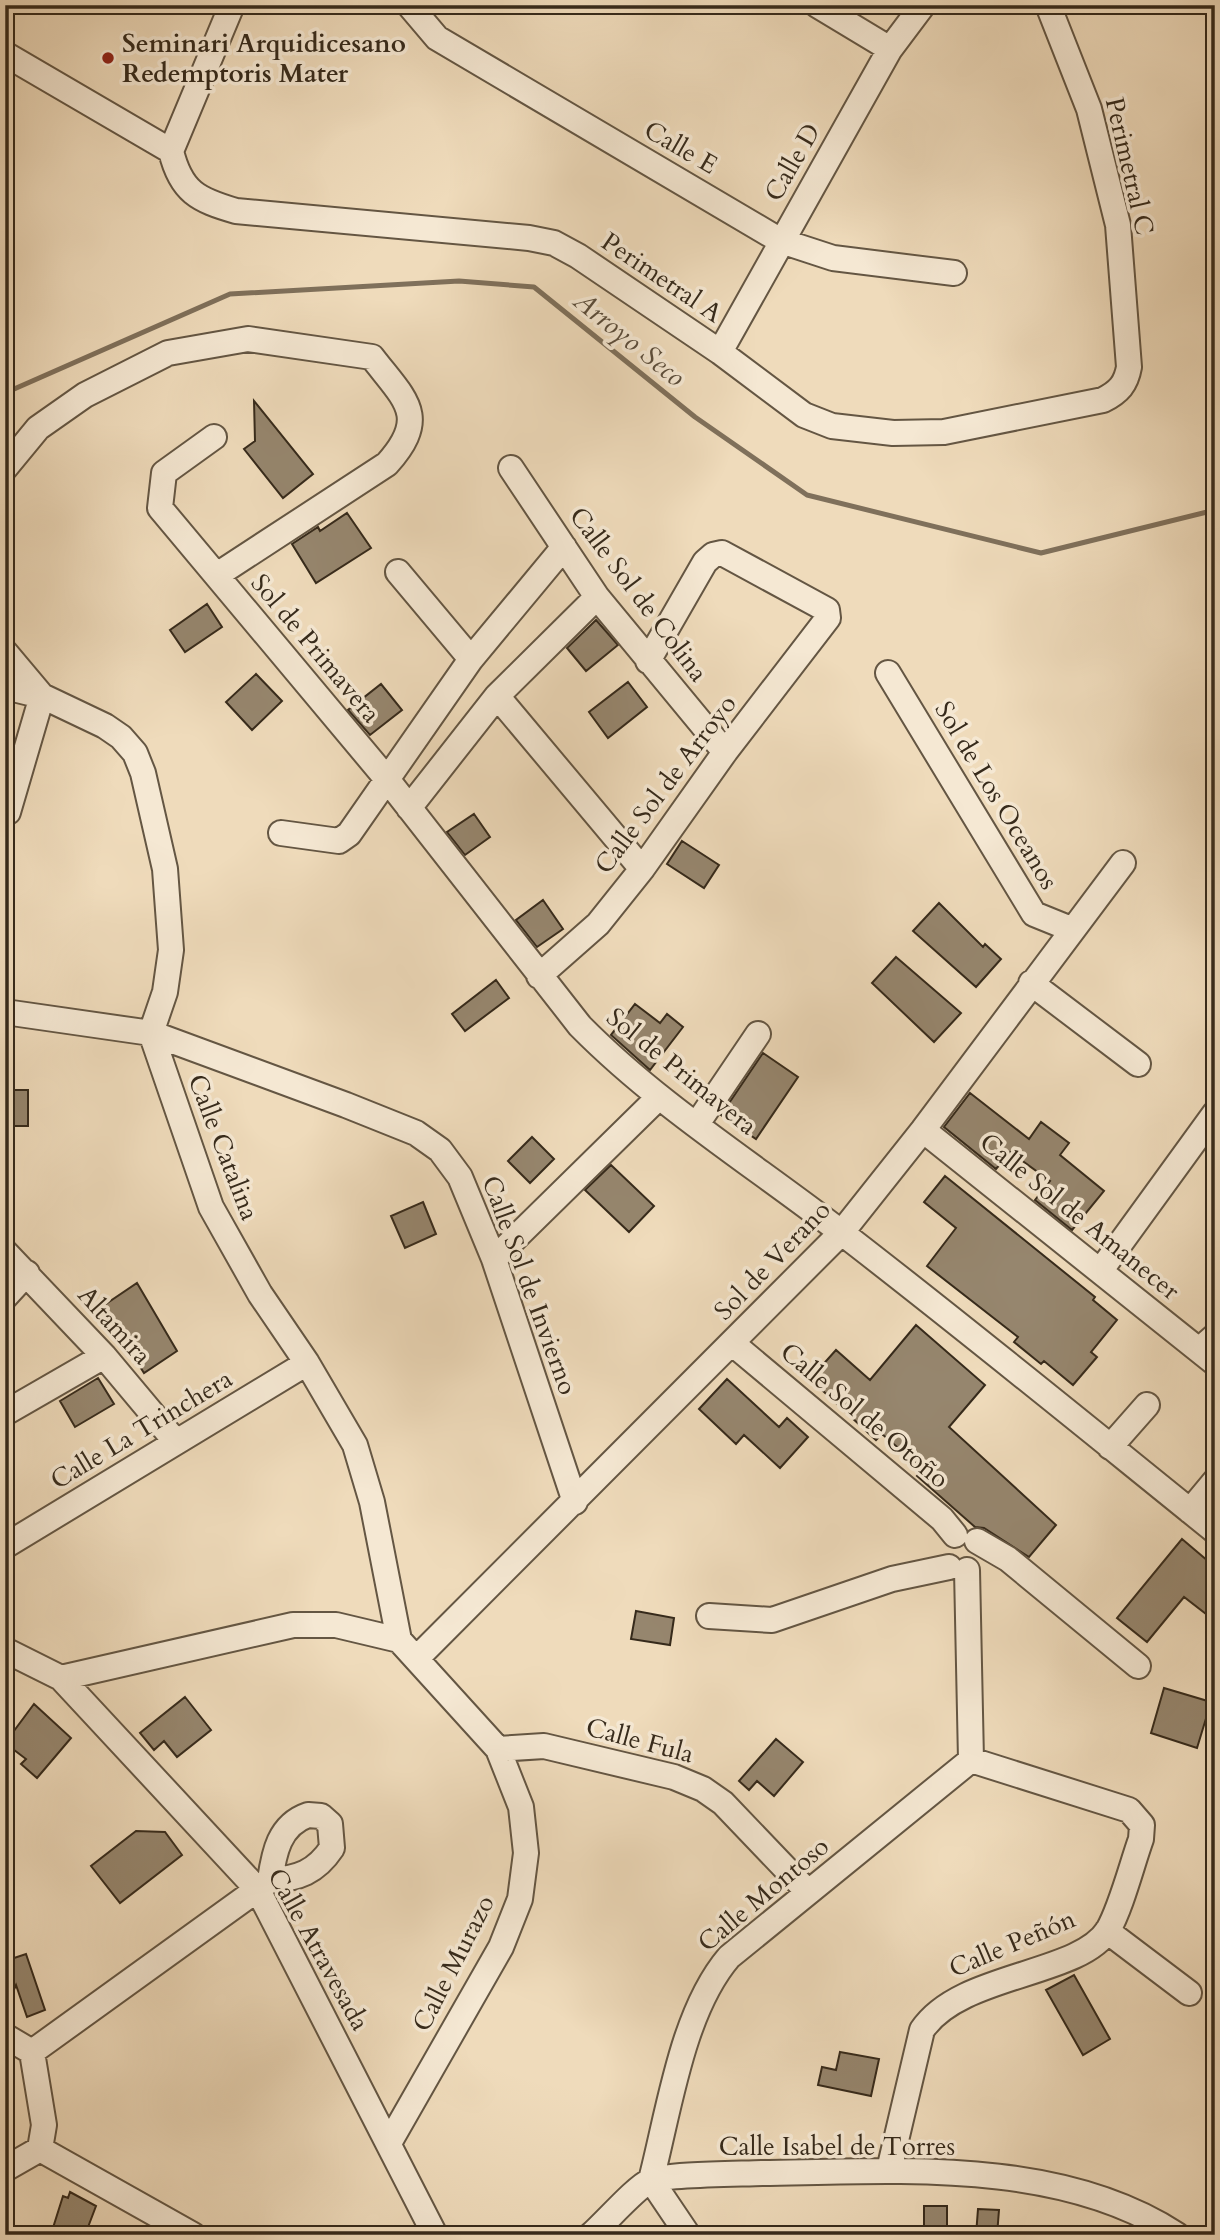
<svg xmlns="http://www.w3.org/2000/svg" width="1220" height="2240" viewBox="0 0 1220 2240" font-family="Cardo,serif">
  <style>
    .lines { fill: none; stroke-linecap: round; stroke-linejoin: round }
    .stream { stroke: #7f705b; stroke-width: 5 }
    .building { fill: #96866e; stroke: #362a1b; stroke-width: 2 }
    .minor-casing { stroke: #645643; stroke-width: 28 }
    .minor { stroke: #f5e8d3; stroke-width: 24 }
    .poi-dot { fill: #8f2418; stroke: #f5e8d3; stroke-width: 2.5 }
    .labels { text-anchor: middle; stroke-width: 7; stroke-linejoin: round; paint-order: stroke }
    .poi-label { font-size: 26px; font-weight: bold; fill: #362a1b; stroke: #f5e8d3; text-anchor: start }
    .street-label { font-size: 26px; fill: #362a1b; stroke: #f5e8d3 }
    .water-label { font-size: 28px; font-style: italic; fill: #5b4d3b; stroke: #f5e8d3 }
  </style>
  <rect width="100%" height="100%" fill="#efdbbb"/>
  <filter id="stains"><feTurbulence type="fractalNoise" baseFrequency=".00286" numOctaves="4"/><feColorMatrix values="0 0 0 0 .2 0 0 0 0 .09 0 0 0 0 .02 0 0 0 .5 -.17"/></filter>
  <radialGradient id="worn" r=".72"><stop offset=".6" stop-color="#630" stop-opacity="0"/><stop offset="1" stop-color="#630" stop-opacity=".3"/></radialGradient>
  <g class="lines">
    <path class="stream" d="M5,393L230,294L459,281L534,287L695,417L807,495L1041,553L1215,510"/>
  </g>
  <path class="building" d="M254,401L313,474L283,498L244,449L255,441Z
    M347,513L371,548L316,583L292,544L318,527L320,531Z
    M207,604L222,627L185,652L170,630Z
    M596,620L618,645L586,671L567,648Z
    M256,674L282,701L252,730L226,702Z
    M628,682L647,707L608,738L589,712Z
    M381,684L402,710L370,735L348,710Z
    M474,814L490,837L465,855L447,832Z
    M682,841L719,865L704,888L667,864Z
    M543,900L563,929L537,947L516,920Z
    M939,903L983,947L985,944L1001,959L976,987L913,931Z
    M896,957L961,1013L934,1042L872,983Z
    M496,980L509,998L465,1031L452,1014Z
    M635,1004L660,1023L667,1014L683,1027L650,1070L611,1035Z
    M763,1053L798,1077L756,1139L721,1115Z
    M5,1090H28V1126H5Z
    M970,1093L1029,1139L1041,1122L1069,1143L1060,1155L1104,1191L1072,1230L1035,1200L1050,1181L1010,1152L996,1169L944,1127Z
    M532,1137L554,1159L530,1183L508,1161Z
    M611,1165L654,1206L629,1232L585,1190Z
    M945,1176L1095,1297L1093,1300L1117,1320L1091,1352L1097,1357L1073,1385L1044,1361L1041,1364L1014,1342L1018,1337L927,1266L956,1228L924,1202Z
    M423,1202L436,1234L405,1248L391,1216Z
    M137,1283L177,1351L144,1373L122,1338L118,1342L97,1310Z
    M916,1325L985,1385L949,1427L1056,1525L1029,1557L984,1528L975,1527L917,1476L923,1469L882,1434L876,1440L810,1379L836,1350L870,1380Z
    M98,1378L114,1404L75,1427L60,1401Z
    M727,1379L779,1427L787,1418L808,1437L780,1468L744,1435L736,1444L699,1409Z
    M1182,1539L1215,1567V1621L1184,1597L1147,1642L1117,1618Z
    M636,1611L674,1618L670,1645L631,1639Z
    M1164,1688L1211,1702L1197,1748L1151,1733Z
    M185,1697L211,1730L177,1757L164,1741L154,1750L140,1733Z
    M34,1704L71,1738L37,1778L21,1764L26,1759L5,1743Z
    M776,1739L803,1762L774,1796L757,1781L749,1790L739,1781Z
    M136,1831L165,1832L182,1855L120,1903L91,1866Z
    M26,1954L45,2010L27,2017L16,1985L5,2010V1961Z
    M1074,1975L1110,2039L1083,2055L1046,1990Z
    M840,2052L879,2059L871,2096L818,2085L822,2067L836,2070Z
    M70,2192L96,2206L85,2235H60L52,2231L63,2196L68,2198Z
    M924,2206H947V2235H924Z
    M978,2209L999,2210L997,2235H976Z"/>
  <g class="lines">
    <defs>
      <path id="minor" d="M409,5L437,38L781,241L833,258L954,273
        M817,5L890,49
        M5,54L171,151
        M171,151C181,192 198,200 236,211L529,238L554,243L578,256L720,352L804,415L832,426L893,433L944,432L1103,400C1119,392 1126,384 1129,367L1118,225L1089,109L1048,5
        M171,151L232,5
        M720,352L890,49L923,5
        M214,437L164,473L160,508L386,778L580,1026C658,1105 754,1165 842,1233C968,1330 1091,1431 1215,1531
        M5,468L38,428L85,395L168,353L248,339L372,357C405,400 430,416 387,464L217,575
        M511,468L597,597L725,752
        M398,572L471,659
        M5,652L42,696
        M888,673L1034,914L1071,929
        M5,687L42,696L105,726L121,737L135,753L143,773L165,869L171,950L165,992L151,1033L211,1207L260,1294L307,1363L355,1445L372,1502L399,1640
        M497,696L642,869
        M409,808L497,696L597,597
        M8,812L42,696
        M281,833L339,841L349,834L471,659L564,547
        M539,976L598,924L642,869L725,752L828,618L827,610L722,553L713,555L705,562L648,661
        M1031,983L1138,1064
        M5,1012L151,1033L346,1105L416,1133L440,1150L460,1177L494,1259L575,1502
        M697,1124L758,1034
        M923,1130L1215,1363
        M5,1252L104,1356L176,1442
        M494,1259L659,1097
        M1101,1270L1215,1113
        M5,1297L27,1273
        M733,1344L942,1519L955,1535
        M1199,1350L1215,1336
        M5,1413L104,1356
        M1110,1447L1147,1405
        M1190,1511L1215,1481
        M977,1541L1008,1559L1138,1666
        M5,1546L307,1363
        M967,1570L971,1760
        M709,1616L772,1620L892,1579L949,1567
        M5,1650L61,1678L258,1890L435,2235
        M417,1658L842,1232L923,1130L1123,863
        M61,1678L293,1625H336L399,1640L498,1749L521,1807L526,1853L520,1899L501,1947L389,2143
        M498,1749L544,1746L674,1777L703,1789L723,1803L808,1892
        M308,1815L321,1816L330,1824L332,1848C316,1872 298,1879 270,1880C274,1853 279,1825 308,1815Z
        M1107,1931L1189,1993
        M5,2036L32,2052L44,2125L40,2149
        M32,2052L269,1881
        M5,2169L40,2149L193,2235
        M889,2170L922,2030C960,1973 1079,1976 1108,1930C1121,1908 1132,1864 1141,1839L1142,1825L1129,1810L971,1760
        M591,2235C605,2223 636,2187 650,2181C664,2174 742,2174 762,2173C896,2171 1060,2158 1177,2235
        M688,2235L651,2180C669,2111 682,2012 729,1957L971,1760"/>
    </defs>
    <use href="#minor" class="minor-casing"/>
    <use href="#minor" class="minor"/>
  </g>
  <circle class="poi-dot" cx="108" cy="58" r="7"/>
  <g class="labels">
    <g class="poi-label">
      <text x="122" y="52">Seminari Arquidicesano<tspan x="122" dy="30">Redemptoris Mater</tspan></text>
    </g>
    <g class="street-label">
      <text transform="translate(681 147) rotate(30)" y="9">Calle E</text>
      <text transform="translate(792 162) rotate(-60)" y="9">Calle D</text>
      <text transform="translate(1130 166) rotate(77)" y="9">Perimetral C</text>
      <text transform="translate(662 277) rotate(34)" y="9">Perimetral A</text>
      <text transform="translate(639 594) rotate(53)" y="9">Calle Sol de Colina</text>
      <text transform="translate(316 648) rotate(50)" y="9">Sol de Primavera</text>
      <text transform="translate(665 784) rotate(-53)" y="9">Calle Sol de Arroyo</text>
      <text transform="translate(997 795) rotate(59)" y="9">Sol de Los Oceanos</text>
      <text transform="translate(682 1071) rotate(39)" y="9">Sol de Primavera</text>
      <text transform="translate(224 1147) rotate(69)" y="9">Calle Catalina</text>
      <text transform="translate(1080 1216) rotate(39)" y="9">Calle Sol de Amanecer</text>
      <text transform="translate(772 1260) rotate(-46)" y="9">Sol de Verano</text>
      <text transform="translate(530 1285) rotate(70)" y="9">Calle Sol de Invierno</text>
      <text transform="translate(115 1325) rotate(48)" y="9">Altamira</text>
      <text transform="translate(865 1415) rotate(40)" y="9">Calle Sol de Otoño</text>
      <text transform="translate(141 1429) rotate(-31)" y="9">Calle La Trinchera</text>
      <text transform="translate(640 1740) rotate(15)" y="9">Calle Fula</text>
      <text transform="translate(763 1894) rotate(-40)" y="9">Calle Montoso</text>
      <text transform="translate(1012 1943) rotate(-23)" y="9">Calle Peñón</text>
      <text transform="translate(319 1949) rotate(61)" y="9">Calle Atravesada</text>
      <text transform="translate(453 1963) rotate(-63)" y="9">Calle Murazo</text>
      <text x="837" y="2155">Calle Isabel de Torres</text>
    </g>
    <g class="water-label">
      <text transform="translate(630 338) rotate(39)" y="10">Arroyo Seco</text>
    </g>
  </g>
  <rect width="1220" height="2240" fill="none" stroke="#efdbbb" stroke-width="28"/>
  <rect x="7" y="7" width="1206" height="2226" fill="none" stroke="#362a1b" stroke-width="3.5"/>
  <rect x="14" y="14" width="1192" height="2212" fill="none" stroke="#362a1b" stroke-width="2"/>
  <rect width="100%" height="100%" filter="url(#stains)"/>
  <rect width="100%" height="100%" fill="url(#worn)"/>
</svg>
